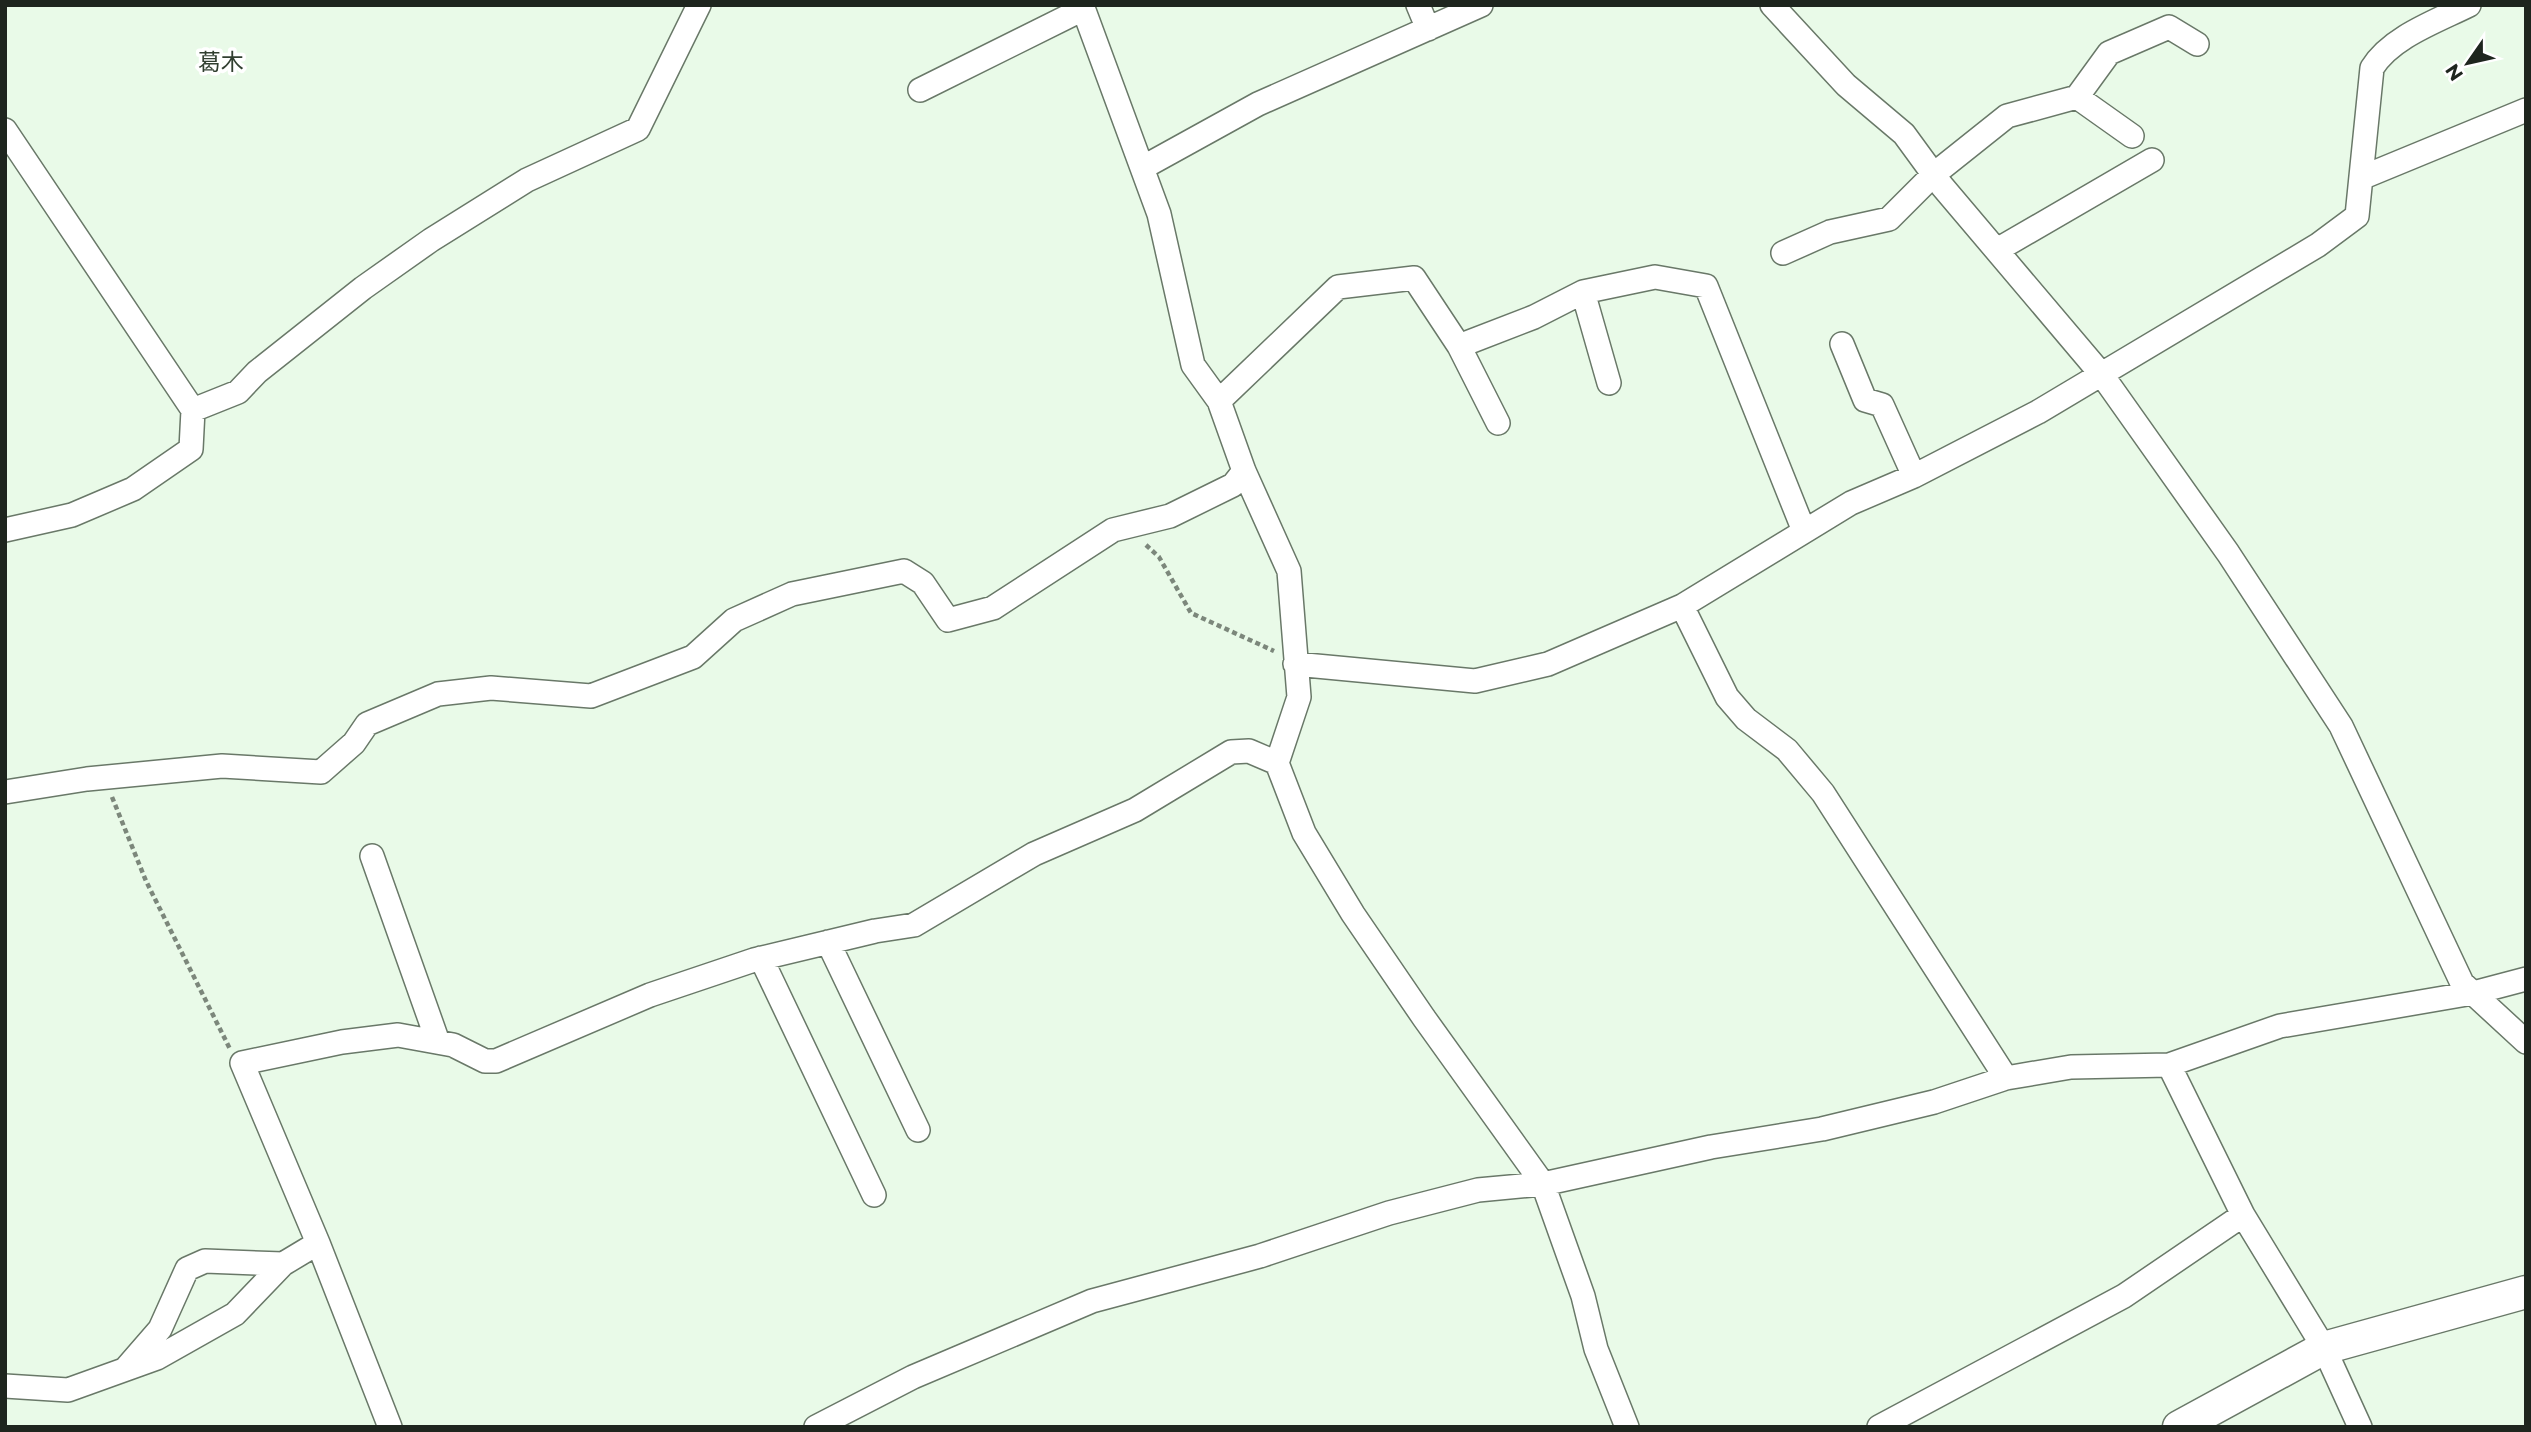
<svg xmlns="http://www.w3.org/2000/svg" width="2531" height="1432" viewBox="0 0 2531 1432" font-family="Montserrat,'Noto Sans JP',sans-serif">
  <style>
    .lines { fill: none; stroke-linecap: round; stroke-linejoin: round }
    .street-casing { stroke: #697868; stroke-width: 26 }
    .secondary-casing { stroke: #697868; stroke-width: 35 }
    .path { stroke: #7c877b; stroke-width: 4.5; stroke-dasharray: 5 3.5; stroke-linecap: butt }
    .street { stroke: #fff; stroke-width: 23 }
    .secondary { stroke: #fff; stroke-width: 32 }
    .labels { text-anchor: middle; stroke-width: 7; stroke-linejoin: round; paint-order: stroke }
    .quarter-label { font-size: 23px; fill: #313f30; stroke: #fff }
  </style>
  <rect width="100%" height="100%" fill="#e9fae8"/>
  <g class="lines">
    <defs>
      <path id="street" d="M1082,5L1159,214L1193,365L1219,401L1244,471L1289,571L1299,697L1277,763L1304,833L1353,914L1424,1018L1543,1184L1583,1296L1596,1349L1627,1427
        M1418,5L1428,29
        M1772,5L1846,85L1904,134L1942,186L2102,375L2228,553L2341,726L2462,983L2526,1042
        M920,90L1083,9
        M2077,97L2109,53L2169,27L2197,44
        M5,130L193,410L191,449L133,489L72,515L5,530
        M1142,168L1258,104L1481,5
        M2361,178L2526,110
        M1997,250L2152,160
        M1783,253L1830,232L1889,219L1933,175L2007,116L2077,97L2132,136
        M1583,292L1609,383
        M1842,344L1865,400L1882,405L1914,476
        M1459,346L1498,423
        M1219,401L1338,287L1414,278L1459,346L1534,317L1583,292L1655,277L1706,286L1804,531
        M193,410L238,392L257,372L363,288L431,240L527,180L638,129L699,5
        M1682,606L1727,697L1746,719L1787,750L1823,793L2006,1078
        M1295,664L1475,681L1548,664L1682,606L1851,503L1914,476L2038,412L2318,245L2357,216L2372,68C2391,37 2437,21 2469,5
        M5,792L87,779L222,766L321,772L354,743L367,724L438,694L491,688L591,696L693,657L734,620L792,594L904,571L923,583L948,620L993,608L1113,530L1170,516L1233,485L1244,471
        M372,856L438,1042
        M828,942L918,1130
        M761,958L874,1195
        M2169,1065L2243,1215L2324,1348L2360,1427
        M127,1367L160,1329L187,1269L205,1261L283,1264
        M5,1386L68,1390L157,1358L235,1314L283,1264L318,1243
        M390,1427L318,1243L242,1063L342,1042L398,1035L453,1045L485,1061H496L650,995L754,960L875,931L914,925L1034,854L1135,810L1231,752L1249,751L1277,763
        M816,1427L913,1377L1092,1301L1260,1256L1389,1213L1478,1190L1543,1184L1711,1147L1822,1129L1934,1102L2006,1078L2071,1067L2169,1065L2280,1026L2473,993L2526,979
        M1879,1427L2124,1296L2243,1215"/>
      <path id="secondary" d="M2179,1427L2324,1348L2526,1292"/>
    </defs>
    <use href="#street" class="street-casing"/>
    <use href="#secondary" class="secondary-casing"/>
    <path class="path" d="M1146,545L1159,557L1191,613L1274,651
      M112,797L146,881L230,1049"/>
    <use href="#street" class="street"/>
    <use href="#secondary" class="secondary"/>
  </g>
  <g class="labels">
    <g class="quarter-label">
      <text x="221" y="70">葛木</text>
    </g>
  </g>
  <rect width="2531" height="1432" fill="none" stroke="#1e251e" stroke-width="14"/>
  <g transform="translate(2468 63) rotate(236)" stroke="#ffffff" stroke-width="5" paint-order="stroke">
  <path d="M0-5L12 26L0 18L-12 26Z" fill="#1e251e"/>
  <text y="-10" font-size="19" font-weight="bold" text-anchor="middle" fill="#1e251e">N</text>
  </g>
</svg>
